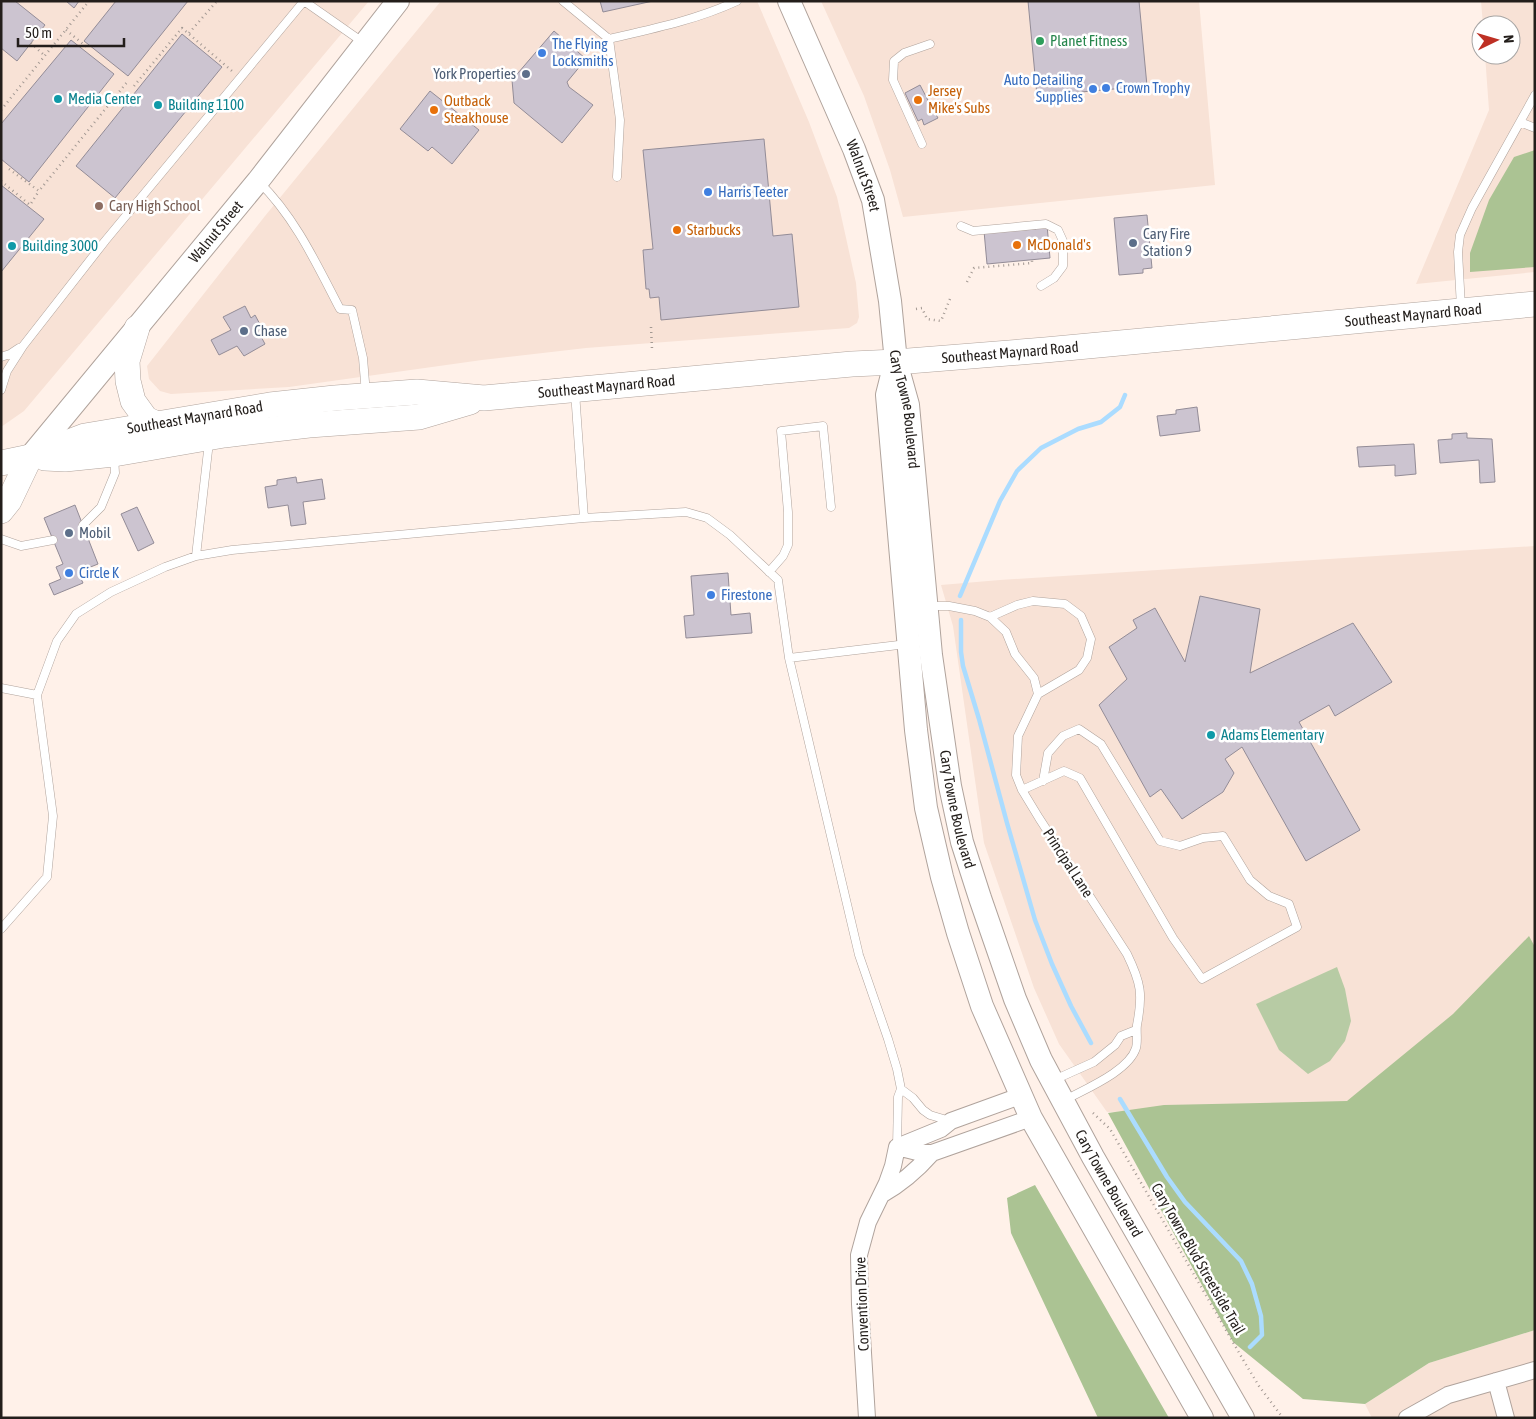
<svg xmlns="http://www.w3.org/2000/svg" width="1536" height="1419" viewBox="0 0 1536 1419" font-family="'Asap Condensed',sans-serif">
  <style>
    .built { fill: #f8e2d6 }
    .green { fill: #b7cba4 }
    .forest { fill: #abc393 }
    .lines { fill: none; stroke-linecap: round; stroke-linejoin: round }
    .stream { stroke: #abdcff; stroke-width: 4.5 }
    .building { fill: #ccc4d0; stroke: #938c97 }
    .service-casing { stroke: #b0a39c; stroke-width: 9 }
    .minor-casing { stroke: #b0a39c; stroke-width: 18 }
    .secondary-casing { stroke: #b0a39c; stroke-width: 24 }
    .primary-casing { stroke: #b0a39c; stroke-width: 26 }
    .path { stroke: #a39993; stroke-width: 2.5; stroke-dasharray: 1 4; stroke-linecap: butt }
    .service { stroke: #fff; stroke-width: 8 }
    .minor { stroke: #fff; stroke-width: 16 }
    .secondary { stroke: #fff; stroke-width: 22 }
    .primary { stroke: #fff; stroke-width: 25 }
    .leisure-dot { fill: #2e9e5b; stroke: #fff; stroke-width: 2 }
    .shop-dot { fill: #3f7fe0; stroke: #fff; stroke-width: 2 }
    .service-dot { fill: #5c6f8a; stroke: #fff; stroke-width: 2 }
    .culture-dot { fill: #0f9aa8; stroke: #fff; stroke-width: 2 }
    .food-dot { fill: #e8710a; stroke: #fff; stroke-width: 2 }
    .education-dot { fill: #8d6e63; stroke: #fff; stroke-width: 2 }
    .labels { text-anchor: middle; stroke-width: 5; stroke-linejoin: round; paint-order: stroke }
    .leisure-label { font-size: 15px; fill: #27864d; stroke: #fff; text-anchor: start }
    .shop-label { font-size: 15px; fill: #366cbe; stroke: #fff; text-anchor: start }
    .service-label { font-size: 15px; fill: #4e5e75; stroke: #fff; text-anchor: start }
    .food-label { font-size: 15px; fill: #c56008; stroke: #fff; text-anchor: start }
    .culture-label { font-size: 15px; fill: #0d838f; stroke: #fff; text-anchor: start }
    .street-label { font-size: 15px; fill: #231e1b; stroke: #fff }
    .education-label { font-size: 15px; fill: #785e54; stroke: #fff; text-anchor: start }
  </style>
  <rect width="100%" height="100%" fill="#fff1e9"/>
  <path class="built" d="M1,1H369L24,411L1,427Z
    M441,1H757L809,122L837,197L856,283L859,317L857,323L849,328L586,348L482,360L289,387L171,394L160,391L149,379L147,366L265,216Z
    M821,1H1199L1215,185L903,217L890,170L864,96Z
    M1481,1H1535V272L1416,284L1489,110L1485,55H1511V25H1483Z
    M1535,546V1103L1107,1112L1059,1044L1034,988L984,843L953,626L941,585L1000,580Z
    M1535,1330V1418H1372L1365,1404L1429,1363Z"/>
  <path class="green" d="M1337,967L1345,989L1351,1021L1345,1041L1330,1061L1308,1074L1279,1050L1256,1004Z"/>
  <path class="forest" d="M1535,150V267L1470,272V253L1489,200L1514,157Z
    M1529,936L1535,947V1330L1429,1363L1365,1404L1303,1399L1233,1342L1108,1113L1164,1105L1347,1101L1453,1014Z
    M1035,1185L1169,1418H1098L1011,1233L1007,1198Z"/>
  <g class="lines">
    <path class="stream" d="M960,596L1000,501L1017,471L1041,448L1078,429L1101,422L1120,407L1125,395
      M961,620V652L963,666L979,719L1007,823L1035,920L1052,964L1071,1006L1091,1043
      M1120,1099L1167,1177L1185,1202L1241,1261L1252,1284L1261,1316L1262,1335L1250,1347"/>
  </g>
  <path class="building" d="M1,1H15L45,25L17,61L1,48Z
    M66,1H79L74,8Z
    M116,1H188L128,76L84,41Z
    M600,1H653L603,12Z
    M1028,1H1139L1147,86L1037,96Z
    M554,31L586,59L567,82L569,87L593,105L562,143L514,103L512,80Z
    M182,34L222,67L115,198L76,166Z
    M71,40L114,74L29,182L1,159V124Z
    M920,85L932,108L935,107L938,112L935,113L938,118L924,125L922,119L918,121L905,93Z
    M430,91L479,130L452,164L432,147L428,151L400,129Z
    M764,139L773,236L792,234L799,307L661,320L659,297L650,298L649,289H646L643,250L653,249L643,150Z
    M1,185L44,219L1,272Z
    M1147,215L1152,268L1143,269V273L1119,275L1114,218Z
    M1047,225L1050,258L987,264L984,231L1019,228V230L1036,229V226Z
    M245,306L251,318L255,315L262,328L258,331L265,344L244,356L237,346L219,355L211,340L231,330L223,317Z
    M1197,407L1200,431L1160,436L1157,416L1176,414V410Z
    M1467,433V438L1492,439L1495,482L1480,483L1479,460L1440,463L1438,440L1452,439V434Z
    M1414,444L1416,474L1395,476V465L1359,467L1357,447Z
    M296,477L297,483L322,479L325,499L303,502L306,524L291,526L288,505L268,508L265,487L277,485V480Z
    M75,505L98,564L78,572L83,583L54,595L49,584L61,579L56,567L63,564L44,518Z
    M137,507L154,543L138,551L121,514Z
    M728,573L731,615L750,613L752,633L686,638L684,616L694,615L691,576Z
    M1200,596L1260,609L1250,673L1353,623L1392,682L1335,716L1329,705L1299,722L1360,830L1306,861L1242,747L1225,759L1234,773L1223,792L1182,819L1161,789L1150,797L1099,705L1127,679L1109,647L1137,628L1133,620L1155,608L1185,662Z"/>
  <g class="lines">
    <defs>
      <path id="service" d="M304,1L364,43
        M563,1L609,39C652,29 696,20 737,1
        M609,39L620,120L617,177
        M1520,122L1535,128
        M922,144L893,80L894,61L904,53L930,44
        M259,182C295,217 317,265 340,309L352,310L363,358L366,394
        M961,226L973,231L1046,224L1058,230L1063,241V266L1054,278L1041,286
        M1461,307L1458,252L1460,235L1472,208L1535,95
        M1,357L10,354L19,348
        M1,390L7,371L23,346L105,241L304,1
        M575,392L584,518
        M83,525L101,507L115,473L114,456
        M1,539L21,546L53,540
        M196,556L209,442
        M769,572L783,556L788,545V512L781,431L823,426L831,507
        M929,606H949L975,611L990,617L1006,632L1015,654L1034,678L1038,694
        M990,617L1017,605L1033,601L1065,604L1081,616L1091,639L1087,658L1079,670L1038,694
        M789,658L907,644
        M1,688L37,695
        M1038,694L1018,736L1016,775L1022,790L1039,818L1127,954C1141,983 1143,994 1137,1025C1136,1032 1138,1041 1136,1048C1129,1071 1085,1089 1065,1100
        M1022,790L1064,771L1080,778L1173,938L1202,979L1297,927L1289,904L1269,896L1250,880L1223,836L1203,838L1180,846L1160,841L1101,744L1079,729L1063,736L1048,753L1043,781
        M1,929L47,877L53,816L37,695L57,641L76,614L111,592L165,567L196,556L232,550L584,518L686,512L707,518L730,535L778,580L789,658L859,955L888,1039L897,1069L901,1089L898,1097L897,1147
        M1054,1080L1094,1062L1115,1045L1121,1036L1136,1030
        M901,1089L913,1098L923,1110L930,1115L950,1121"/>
      <path id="minor" d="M897,1147L921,1153H932L1031,1118
        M897,1147L941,1129L951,1121L1020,1096
        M881,1195C901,1184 917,1170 932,1153
        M1496,1381L1506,1418
        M867,1418L860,1304L859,1255L868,1222L887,1183L893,1166L897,1147
        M1407,1418L1448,1395L1535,1370"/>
      <g id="secondary">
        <path id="s1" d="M789,1L854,149L873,200L890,301L896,362L908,405L931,655L950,786L962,842L980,898L1015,999L1041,1060L1093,1157L1243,1418"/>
        <path d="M895,363L887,395L916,730L926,808L942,877L958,933L982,1006L1031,1118L1202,1418"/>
        <path id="s2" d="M30,457L258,181L398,1"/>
      </g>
      <g id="primary">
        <path d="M137,328L127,361L128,381L133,401L146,419L157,424"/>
        <path d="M45,458L65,459L114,454L224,435L309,425L419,417L470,402"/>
        <path id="s3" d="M1,463L30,457L85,436L270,405L335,398L417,392L484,398L852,364L896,362L1045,350L1535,304"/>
        <path d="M1,511L9,501L30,457"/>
      </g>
    </defs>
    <use href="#service" class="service-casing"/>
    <use href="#minor" class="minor-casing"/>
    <use href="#secondary" class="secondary-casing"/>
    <use href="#primary" class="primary-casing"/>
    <path class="path" d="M66,30L88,48
      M189,33L217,1
      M31,43L45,56
      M134,86L182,28L232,71
      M1,110L89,1
      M9,169L39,191L128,81
      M1,181L30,205L39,191
      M967,282L974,268L1032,263V260
      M916,309L922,308L927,319L941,321L950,299
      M651,327L652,349
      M1093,1113L1110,1129L1245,1363L1259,1386L1283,1418"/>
    <use href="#service" class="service"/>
    <use href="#minor" class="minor"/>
    <use href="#secondary" class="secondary"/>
    <use href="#primary" class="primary"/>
  </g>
  <circle class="leisure-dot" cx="1040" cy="41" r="5"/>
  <g class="shop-dot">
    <circle cx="542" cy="53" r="5"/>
    <circle cx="1106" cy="88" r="5"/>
    <circle cx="1093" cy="89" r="5"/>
    <circle cx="708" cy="192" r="5"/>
    <circle cx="69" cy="573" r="5"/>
    <circle cx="711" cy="595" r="5"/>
  </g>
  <g class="service-dot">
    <circle cx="526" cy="74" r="5"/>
    <circle cx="1133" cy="243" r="5"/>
    <circle cx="244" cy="331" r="5"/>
    <circle cx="69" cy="533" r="5"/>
  </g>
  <g class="culture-dot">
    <circle cx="58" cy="99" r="5"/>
    <circle cx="158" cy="105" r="5"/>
    <circle cx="12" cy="246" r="5"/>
    <circle cx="1211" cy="735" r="5"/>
  </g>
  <g class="food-dot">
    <circle cx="918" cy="100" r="5"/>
    <circle cx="434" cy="110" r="5"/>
    <circle cx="677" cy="230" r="5"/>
    <circle cx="1017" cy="245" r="5"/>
  </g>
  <circle class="education-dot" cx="99" cy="206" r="5"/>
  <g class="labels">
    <g class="leisure-label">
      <text x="1050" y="46">Planet Fitness</text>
    </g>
    <g class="shop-label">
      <text x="552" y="49">The Flying<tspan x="552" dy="17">Locksmiths</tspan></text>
      <text x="1083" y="85" text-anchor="end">Auto Detailing<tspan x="1083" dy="17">Supplies</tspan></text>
      <text x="1116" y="93">Crown Trophy</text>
      <text x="718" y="197">Harris Teeter</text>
      <text x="79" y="578">Circle K</text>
      <text x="721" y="600">Firestone</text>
    </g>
    <g class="service-label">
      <text x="516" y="79" text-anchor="end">York Properties</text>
      <text x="1143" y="239">Cary Fire<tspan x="1143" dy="17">Station 9</tspan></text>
      <text x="254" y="336">Chase</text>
      <text x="79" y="538">Mobil</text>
    </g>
    <g class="food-label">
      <text x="928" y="96">Jersey<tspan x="928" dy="17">Mike's Subs</tspan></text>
      <text x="444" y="106">Outback<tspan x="444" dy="17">Steakhouse</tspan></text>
      <text x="687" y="235">Starbucks</text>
      <text x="1027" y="250">McDonald's</text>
    </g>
    <g class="culture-label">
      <text x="68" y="104">Media Center</text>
      <text x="168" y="110">Building 1100</text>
      <text x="22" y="251">Building 3000</text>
      <text x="1221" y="740">Adams Elementary</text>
    </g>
    <g class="street-label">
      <text dy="5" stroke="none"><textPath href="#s1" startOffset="190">Walnut Street</textPath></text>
      <text dy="5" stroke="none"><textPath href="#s2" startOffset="292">Walnut Street</textPath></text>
      <text dy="5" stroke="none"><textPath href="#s3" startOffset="1424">Southeast Maynard Road</textPath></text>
      <text dy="5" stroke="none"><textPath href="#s3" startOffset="1019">Southeast Maynard Road</textPath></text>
      <text dy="5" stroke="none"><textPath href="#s3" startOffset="614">Southeast Maynard Road</textPath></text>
      <text dy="5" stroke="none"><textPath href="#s3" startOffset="200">Southeast Maynard Road</textPath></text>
      <text dy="5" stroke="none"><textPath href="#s1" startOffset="428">Cary Towne Boulevard</textPath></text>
      <text dy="5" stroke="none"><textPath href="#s1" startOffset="832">Cary Towne Boulevard</textPath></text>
      <text transform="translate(1068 863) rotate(57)" y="5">Principal Lane</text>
      <text dy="5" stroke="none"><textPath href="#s1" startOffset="1238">Cary Towne Boulevard</textPath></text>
      <text transform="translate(1198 1259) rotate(60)" y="5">Cary Towne Blvd Streetside Trail</text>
      <text transform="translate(862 1304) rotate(-92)" y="5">Convention Drive</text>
    </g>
    <g class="education-label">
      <text x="109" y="211">Cary High School</text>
    </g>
  </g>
  <rect width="1536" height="1419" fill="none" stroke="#231e1b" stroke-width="5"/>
  <g transform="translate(1496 40) rotate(85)"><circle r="24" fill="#ffffff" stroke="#a7a5a4"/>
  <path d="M0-4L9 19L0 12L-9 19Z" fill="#be3024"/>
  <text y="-8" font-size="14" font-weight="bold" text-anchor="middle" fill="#231e1b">N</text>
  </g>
  <path d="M18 38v8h106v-8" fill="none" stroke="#231e1b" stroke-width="2.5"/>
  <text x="25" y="38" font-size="15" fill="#231e1b" stroke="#ffffff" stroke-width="4" paint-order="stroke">50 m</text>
</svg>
